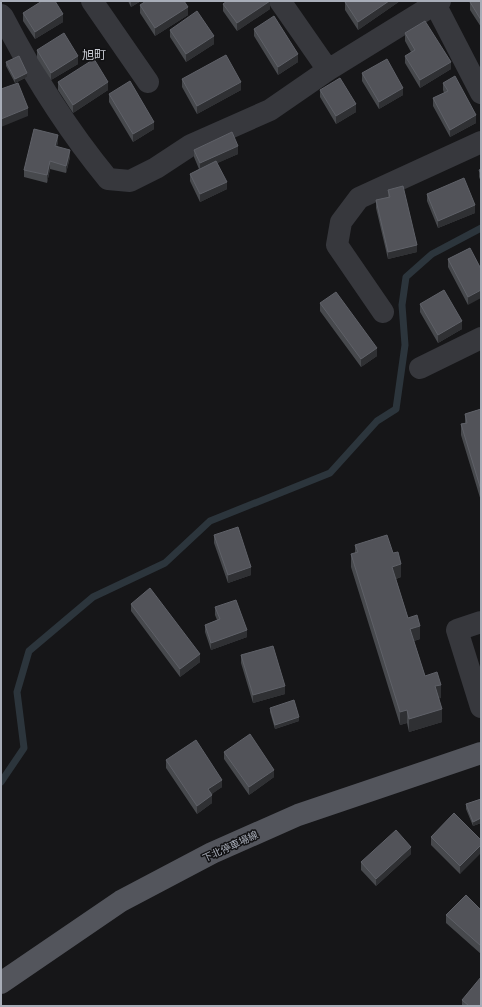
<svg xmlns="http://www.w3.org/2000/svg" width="482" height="1007" viewBox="0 0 482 1007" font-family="'Nunito Sans','Noto Sans JP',sans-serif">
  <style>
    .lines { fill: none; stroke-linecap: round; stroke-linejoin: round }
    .stream { stroke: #2c353c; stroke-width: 7 }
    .minor { stroke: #37383d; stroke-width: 22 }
    .major { stroke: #53555c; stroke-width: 22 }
    .wall { fill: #47494d }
    .shaded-wall { fill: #2f3033 }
    .building { fill: #525359; stroke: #5f6168 }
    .labels { text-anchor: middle; stroke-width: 3; stroke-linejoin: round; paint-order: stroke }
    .street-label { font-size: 10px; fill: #a8adb8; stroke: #111113 }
    .quarter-label { font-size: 12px; fill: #c9ccd4; stroke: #111113 }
  </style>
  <rect width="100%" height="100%" fill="#161618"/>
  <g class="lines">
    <path class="stream" d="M1,782L24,748L17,692L29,651L93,597L165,563L210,521L330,473L377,421L396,409L405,345L402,305L406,277L432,254L481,228"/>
    <path class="minor" d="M92,1L148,82
      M280,1L328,70
      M440,1L435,4L481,93
      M1,15L3,17C33,75 67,129 108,179L130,181L156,168L191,145L270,110L328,70L435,4
      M383,312L337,245L341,222L359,198L481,142
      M420,368L481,338
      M481,622L457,630L481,707"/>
    <path class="major" d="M1,983L121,901L212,853L298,815L481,753"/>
  </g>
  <path class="wall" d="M128,1H141L131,7Z
    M400,1L358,30L345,10V2Z
    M481,1V27L470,10V2Z
    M223,4L270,9L237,31L223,11Z
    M140,5L188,15L155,36L140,13Z
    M23,13L63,22L35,39L23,21Z
    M254,29L298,62L278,75L254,36Z
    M170,30L214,44L186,62L170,37Z
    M405,33L451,69L420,88L405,63V56L411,52L405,41Z
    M37,50L78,64L51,80L37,58Z
    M6,62L27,77L15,83L6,66Z
    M362,73L403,95L379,109L362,81Z
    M182,79L241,90L197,114L182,87Z
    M58,82L108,90L73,113L58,90Z
    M443,83L476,123L450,137L433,106V98L444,93L443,90Z
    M320,90L356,112L336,124L320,97Z
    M109,94L154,129L133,142L109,102Z
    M58,142L57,146L70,157L66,173L50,169L47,183L24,177V170Z
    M194,150L238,154L217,163L227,189L200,202L190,181V174L199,169L194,157Z
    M481,169V182L479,177V170Z
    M388,190L417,252L388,259L376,208V200L388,197Z
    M427,194L475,213L438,228L427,201Z
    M470,248L468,305L448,267V259Z
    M320,303L377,356L361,367L320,311Z
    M420,304L462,329L438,343L420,312Z
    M481,409V501L461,435V424L465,423V414Z
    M214,535L251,575L228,583L214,543Z
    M355,545L401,577L396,579L408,618L420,639L414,641L425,676L441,698H439L442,722L409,732L407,723L400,725L351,567V554L355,553Z
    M131,604L200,662L180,677L131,611Z
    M215,607L247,637L211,650L205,632V625L217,620L215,615Z
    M241,655L285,694L253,703L241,663Z
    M270,708L299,721L275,729L270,712Z
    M224,752L274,777L249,795L224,759Z
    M166,760L222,787L211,794L212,803L197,814L166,768Z
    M481,799V823L473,826L466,809V804Z
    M431,837L481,840L460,874L431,845Z
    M411,854L376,886L361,870V862Z
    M481,910V954L446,923V915Z
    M462,1000L481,1006H462Z"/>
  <path class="shaded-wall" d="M131,1H141L131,7Z
    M270,1V9L237,31V23Z
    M389,1H400L358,30V22Z
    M188,7V15L155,36V28Z
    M63,14V22L35,39V32Z
    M214,36V44L186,62V54Z
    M298,54V62L278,75V67Z
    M78,56V64L51,80V73Z
    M451,62V69L420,88V80Z
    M27,73V77L15,83V79Z
    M108,82V90L73,113V105Z
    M241,82V90L197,114V106Z
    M403,88V95L379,109V102Z
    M356,104V112L336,124V116Z
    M28,108V116L1,127V119Z
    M476,115V123L450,137V130Z
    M154,122V129L133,142V134Z
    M58,135V142L55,154V146Z
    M238,146V154L200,171V163Z
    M70,150V157L66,173V166Z
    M50,161V169L47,183V175Z
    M227,182V189L200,202V194Z
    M475,205V213L438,228V221Z
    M417,245V252L388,259V252Z
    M481,290V298L468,305V297Z
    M462,321V329L438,343V335Z
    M377,348V356L361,367V359Z
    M401,564V577L392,580V567Z
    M251,567V575L228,583V575Z
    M420,626V639L410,642V629Z
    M247,630V637L211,650V643Z
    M200,654V662L180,677V669Z
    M441,685V698L435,700V686Z
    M285,686V694L253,703V695Z
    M442,709V722L409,732V719Z
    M407,710V723L400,725V712Z
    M299,717V721L275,729V725Z
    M274,770V777L249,795V787Z
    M222,780V787L208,797V789Z
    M212,795V803L197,814V806Z
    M481,818V823L473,826V822Z
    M481,845V853L460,874V866Z
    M411,847V854L376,886V879Z"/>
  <path class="building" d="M42,1H55L63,14L35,32L23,13Z
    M146,1H184L188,7L155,28L140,5Z
    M227,1H270L237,23L223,4Z
    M347,1H389L358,22L345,2Z
    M471,1H481V20L470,2Z
    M197,11L214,36L186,54L170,30Z
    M274,16L298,54L278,67L254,29Z
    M425,21L451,62L420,80L405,56L415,50L405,33Z
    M64,33L78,56L51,73L37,50Z
    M226,55L241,82L197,106L182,79Z
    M19,56L27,73L15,79L6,62Z
    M94,59L108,82L73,105L58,82Z
    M387,59L403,88L379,102L362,73Z
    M455,76L476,115L450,130L433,98L448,91L443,83Z
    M340,78L356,104L336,116L320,90Z
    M130,81L154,122L133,134L109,94Z
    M18,83L28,108L1,119V89Z
    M34,129L58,135L55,146L70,150L66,166L50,161L47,175L24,170Z
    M232,132L238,146L200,163L194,150Z
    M216,161L227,182L200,194L190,174Z
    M481,169V174L479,170Z
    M464,178L475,205L438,221L427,194Z
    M403,186L417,245L388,252L376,200L390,197L388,190Z
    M470,248L481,269V290L468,297L448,259Z
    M444,290L462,321L438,335L420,304Z
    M336,292L377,348L361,359L320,303Z
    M481,409V490L461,424L467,423L465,414Z
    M238,527L251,567L228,575L214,535Z
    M387,535L393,553L398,552L401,564L392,567L408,618L417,615L420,626L410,629L425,676L437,672L441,685L435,686L442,709L409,719L407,710L400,712L351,554L358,552L355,545Z
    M150,588L200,654L180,669L131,604Z
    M236,600L247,630L211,643L205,625L220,619L215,607Z
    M273,646L285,686L253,695L241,655Z
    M294,700L299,717L275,725L270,708Z
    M250,734L274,770L249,787L224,752Z
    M196,740L222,780L208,789L212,795L197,806L166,760Z
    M481,799V818L473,822L466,804Z
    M454,813L481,840V845L460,866L431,837Z
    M396,830L411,847L376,879L361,862Z
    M466,895L481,910V946L446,915Z
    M481,977V1006H469L462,1000Z"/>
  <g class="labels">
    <g class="street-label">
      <text transform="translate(230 846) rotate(-25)" y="4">下北停車場線</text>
    </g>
    <g class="quarter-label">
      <text x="94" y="59">旭町</text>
    </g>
  </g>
  <rect width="482" height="1007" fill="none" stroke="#a8adb8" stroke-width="4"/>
</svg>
